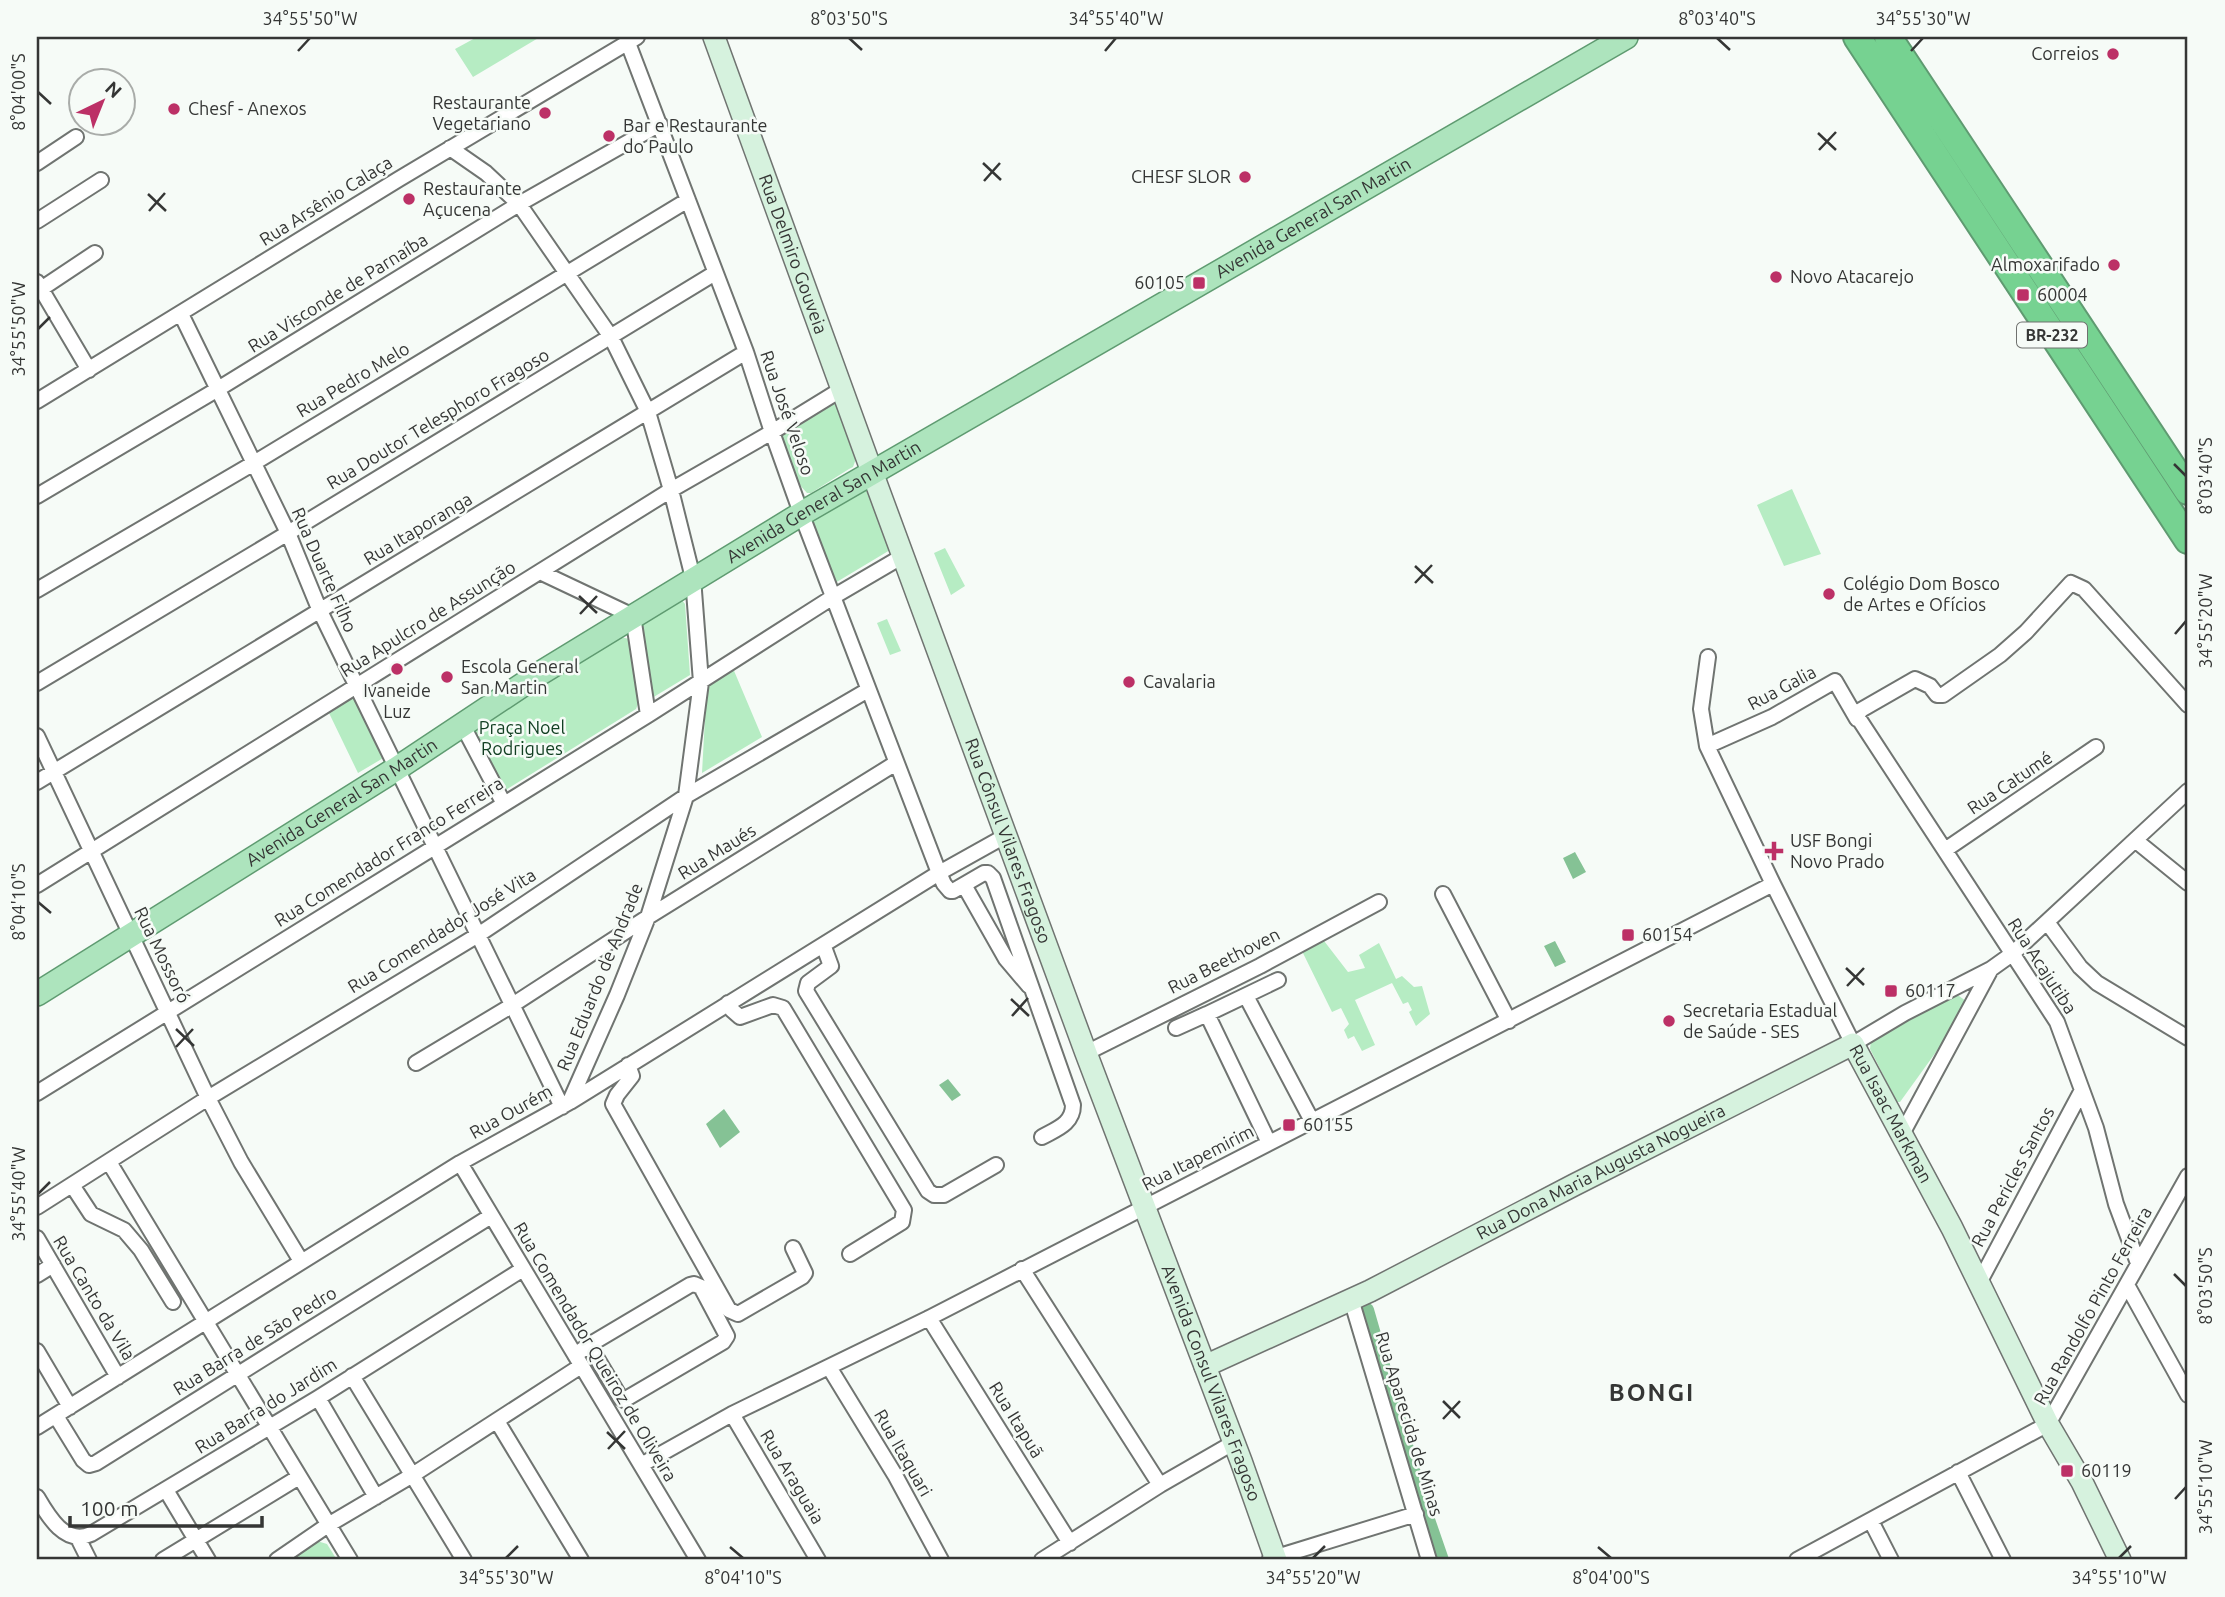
<svg xmlns="http://www.w3.org/2000/svg" width="2225" height="1597" viewBox="0 0 2225 1597" font-family="Ubuntu,sans-serif">
  <style>
    .green { fill: #b6ecc3 }
    .water { fill: #85c295 }
    .lines { fill: none; stroke-linecap: round; stroke-linejoin: round }
    .canal { stroke: #85c295; stroke-width: 14 }
    .street-casing { stroke: #707471; stroke-width: 18 }
    .secondary-casing { stroke: #707471; stroke-width: 24 }
    .primary-casing { stroke: #5f9b71; stroke-width: 26 }
    .highway-casing { stroke: #5f9b71; stroke-width: 30 }
    .street { stroke: #fff; stroke-width: 14 }
    .secondary { stroke: #d6f2de; stroke-width: 21 }
    .primary { stroke: #ade4bd; stroke-width: 23 }
    .highway { stroke: #76d291; stroke-width: 26 }
    .ticks { fill: none; stroke: #353635; stroke-width: 2.5 }
    .poi-dot { fill: #bc3066; stroke: #f6fbf7; stroke-width: 2.5 }
    .labels { text-anchor: middle; stroke-width: 5; stroke-linejoin: round; paint-order: stroke }
    .shield { fill: #f6fbf7; stroke: #6f716f; stroke-width: 2 }
    .shield-label { font-size: 16px; font-weight: bold; fill: #353635 }
    .poi-label { font-size: 18px; fill: #353635; stroke: #f6fbf7; text-anchor: start }
    .street-label { font-size: 18px; fill: #353635; stroke: #f6fbf7 }
    .park-label { font-size: 18px; fill: #103e21; stroke: #f6fbf7 }
    .district-label { font-size: 24px; font-weight: bold; letter-spacing: 2px; fill: #353635; stroke: #f6fbf7 }
    .neatline { fill: none; stroke: #353635; stroke-width: 2.5 }
    .ticks-label { font-size: 18px; text-anchor: middle; fill: #353635 }
  </style>
  <rect width="100%" height="100%" fill="#f6fbf7"/>
  <path class="green" d="M477,37H540L473,77L455,49Z
    M834,398L857,456L853,467L849,469L811,493H807L798,483L780,434Z
    M868,486L890,550L835,583L812,519Z
    M1792,489L1821,554L1784,566L1757,505Z
    M945,548L965,586L951,595L934,553Z
    M681,599L685,604L690,675L652,698L642,623Z
    M887,619L901,651L890,655L877,623Z
    M621,637L629,639L631,643L638,704L636,709L504,791L470,728Z
    M732,666L762,737L702,773L707,681Z
    M356,696L385,757L358,773L329,713Z
    M1321,937L1348,972L1365,968L1359,955L1379,943L1396,979L1402,976L1414,987L1422,986L1430,1014L1416,1026L1409,1012L1412,1010L1408,1002L1403,1004L1392,983L1355,1000L1375,1045L1362,1051L1354,1036L1348,1039L1344,1030L1349,1024L1341,1008L1332,1012L1300,947Z
    M1953,996H1959L1966,1001L1967,1009L1900,1102H1897L1870,1049L1871,1040L1875,1035Z
    M317,1541L327,1544L337,1560H288Z"/>
  <path class="water" d="M1575,852L1586,872L1573,879L1563,858Z
    M1555,941L1566,962L1555,967L1544,946Z
    M948,1079L961,1095L952,1101L939,1085Z
    M724,1109L740,1132L720,1148L706,1124Z"/>
  <g class="lines">
    <path class="canal" d="M1367,1310L1424,1508L1442,1560"/>
    <defs>
      <path id="street" d="M628,43L746,352L772,432L801,513L939,873L944,884L950,891H953L984,873H988L993,878L1073,1105C1073,1124 1056,1129 1042,1137
        M450,148L486,173L519,204L611,337L648,412L671,490L693,578L701,682L686,796L648,917L617,995L570,1101
        M37,163L76,137
        M37,221L101,180
        M37,282L89,370
        M41,289L95,253
        M181,314L288,533L320,611L562,1107
        M37,401L399,179L637,37
        M37,496L218,389L519,204L660,124
        M540,572L633,616L648,715
        M37,590L254,463L688,200
        M1708,657L1701,709L1707,746L1773,884L1853,1044L1905,1013L1991,969L2012,954L2188,791
        M37,683L288,533L715,273
        M463,726L504,804
        M37,736L208,1098L241,1162L301,1261
        M1707,746L1772,717L1835,681L1857,719
        M37,782L746,352
        M2135,840L2188,883
        M1945,850L2096,747
        M37,885L671,490L772,432L842,389
        M964,885L1006,959L1029,986
        M1443,894L1509,1021
        M2047,922L2080,967L2097,983L2188,1038
        M824,947L831,966L808,983L806,991L928,1191L934,1195H944L996,1165
        M1246,996L1312,1121
        M728,1003L732,1010L740,1017L773,1005L783,1008L904,1210L902,1222L850,1254
        M1176,1028L1207,1014
        M1086,1053L1260,966L1379,902
        M416,1063L511,1006L648,917L896,763
        M628,1065L632,1076L617,1095L613,1104L729,1310L738,1314L802,1277L805,1273L793,1248
        M37,1093L648,715L833,597L903,556
        M1902,1134L1991,969
        M1269,1143L1207,1014L1278,980
        M109,1162L350,1560
        M460,1163L698,1560
        M72,1185L91,1214L124,1230L141,1250L173,1302
        M37,1207L208,1098L478,935L686,796L868,690
        M37,1238L118,1377
        M2138,1263L2116,1204L2096,1128L2057,1022L1857,716L1861,710L1915,679L1930,686L1937,695H1943L2000,655L2026,632L2071,583L2084,589L2188,705
        M1022,1269L1160,1485
        M37,1275L53,1265
        M1979,1283L2082,1090
        M2127,1285L2188,1395
        M1351,1299L1429,1560
        M929,1318L1070,1543
        M37,1351L70,1407
        M575,1355L589,1345L690,1285L694,1284L701,1287L727,1336L723,1342L624,1400L620,1397L589,1345
        M829,1367L895,1475L941,1560
        M352,1376L464,1560
        M318,1398L376,1497
        M732,1414L818,1560
        M56,1416L83,1460L89,1465L96,1463L491,1216
        M497,1421L581,1560
        M37,1427L460,1163L570,1102L939,873L1007,835
        M641,1465L732,1414L929,1318L1773,884
        M1958,1472L2003,1560
        M166,1490L208,1560
        M37,1497C48,1516 65,1546 91,1534L318,1398L523,1269
        M1871,1521L1891,1560
        M78,1538L89,1560
        M1270,1559L1416,1514
        M163,1560L299,1477
        M277,1560L328,1525L411,1476L581,1366
        M1042,1560L1160,1485L1233,1443
        M1797,1560L2048,1424L2188,1176"/>
      <g id="secondary">
        <path id="s1" d="M714,37L872,472L1086,1053L1241,1461L1276,1560"/>
        <path id="s2" d="M1205,1366L1370,1291L1574,1185L1853,1044L1952,1228L2048,1424L2082,1482L2120,1560"/>
      </g>
      <g id="primary">
        <path id="s3" d="M37,994L396,769L539,674L806,511L1626,37"/>
      </g>
      <path id="highway" d="M1857,37L2188,540
        M1888,37L2188,491"/>
    </defs>
    <use href="#street" class="street-casing"/>
    <use href="#secondary" class="secondary-casing"/>
    <use href="#primary" class="primary-casing"/>
    <use href="#highway" class="highway-casing"/>
    <use href="#street" class="street"/>
    <use href="#secondary" class="secondary"/>
    <use href="#primary" class="primary"/>
    <use href="#highway" class="highway"/>
  </g>
  <path class="ticks" d="M849,38L862,50M1717,38L1730,50M298,51L310,38M1105,51L1116,38M1911,51L1923,38M38,92L51,104M1818,133L1836,150M1819,150L1836,132M983,163L1001,180M984,181L1000,163M148,194L166,211M149,211L165,193M38,329L50,317M2174,464L2186,476M1415,566L1433,583M1415,583L1432,565M579,596L597,613M580,614L597,596M2175,634L2186,621M38,902L51,913M1846,968L1864,985M1847,986L1864,968M1011,999L1029,1016M1012,1016L1028,998M176,1029L194,1046M176,1047L193,1029M38,1194L50,1182M2174,1274L2186,1286M1443,1401L1460,1418M1443,1419L1460,1401M607,1432L625,1449M608,1449L625,1431M2175,1499L2186,1487M730,1547L743,1558M1598,1547L1611,1558M506,1558L518,1546M1313,1558L1325,1546M2119,1558L2131,1546"/>
  <g class="poi-dot">
    <circle cx="2113" cy="54" r="7"/>
    <circle cx="174" cy="109" r="7"/>
    <circle cx="545" cy="113" r="7"/>
    <circle cx="609" cy="136" r="7"/>
    <circle cx="1245" cy="177" r="7"/>
    <circle cx="409" cy="199" r="7"/>
    <circle cx="2114" cy="265" r="7"/>
    <circle cx="1776" cy="277" r="7"/>
    <rect x="1192" y="276" width="14" height="14" rx="3.5"/>
    <rect x="2016" y="288" width="14" height="14" rx="3.5"/>
    <circle cx="1829" cy="594" r="7"/>
    <circle cx="397" cy="669" r="7"/>
    <circle cx="447" cy="677" r="7"/>
    <circle cx="1129" cy="682" r="7"/>
    <path d="M1770.5 840.5h7v7h7v7h-7v7h-7v-7h-7v-7h7z"/>
    <rect x="1621" y="928" width="14" height="14" rx="3.5"/>
    <rect x="1884" y="984" width="14" height="14" rx="3.5"/>
    <circle cx="1669" cy="1021" r="7"/>
    <rect x="1282" y="1118" width="14" height="14" rx="3.5"/>
    <rect x="2060" y="1464" width="14" height="14" rx="3.5"/>
  </g>
  <g class="labels">
    <rect class="shield" x="2017" y="322.5" width="70" height="25" rx="5"/>
    <g class="shield-label">
      <text x="2052" y="341">BR-232</text>
    </g>
    <g class="poi-label">
      <text x="2099" y="60" text-anchor="end">Correios</text>
      <text x="531" y="109" text-anchor="end">Restaurante<tspan x="531" dy="21">Vegetariano</tspan></text>
      <text x="188" y="115">Chesf - Anexos</text>
      <text x="623" y="132">Bar e Restaurante<tspan x="623" dy="21">do Paulo</tspan></text>
      <text x="1231" y="183" text-anchor="end">CHESF SLOR</text>
      <text x="423" y="195">Restaurante<tspan x="423" dy="21">Açucena</tspan></text>
      <text x="2100" y="271" text-anchor="end">Almoxarifado</text>
      <text x="1790" y="283">Novo Atacarejo</text>
      <text x="1185" y="289" text-anchor="end">60105</text>
      <text x="2037" y="301">60004</text>
      <text x="1843" y="590">Colégio Dom Bosco<tspan x="1843" dy="21">de Artes e Ofícios</tspan></text>
      <text x="461" y="673">Escola General<tspan x="461" dy="21">San Martin</tspan></text>
      <text x="1143" y="688">Cavalaria</text>
      <text x="397" y="697" text-anchor="middle">Ivaneide<tspan x="397" dy="21">Luz</tspan></text>
      <text x="1790" y="847">USF Bongi<tspan x="1790" dy="21">Novo Prado</tspan></text>
      <text x="1642" y="941">60154</text>
      <text x="1905" y="997">60117</text>
      <text x="1683" y="1017">Secretaria Estadual<tspan x="1683" dy="21">de Saúde - SES</tspan></text>
      <text x="1303" y="1131">60155</text>
      <text x="2081" y="1477">60119</text>
    </g>
    <g class="street-label">
      <text transform="translate(326 201) rotate(-32)" y="6">Rua Arsênio Calaça</text>
      <text dy="6" stroke="none"><textPath href="#s3" startOffset="1494">Avenida General San Martin</textPath></text>
      <text dy="6" stroke="none"><textPath href="#s1" startOffset="231">Rua Delmiro Gouveia</textPath></text>
      <text transform="translate(338 293) rotate(-32)" y="6">Rua Visconde de Parnaíba</text>
      <text transform="translate(353 380) rotate(-31)" y="6">Rua Pedro Melo</text>
      <text transform="translate(787 413) rotate(71)" y="6">Rua José Veloso</text>
      <text transform="translate(438 419) rotate(-31)" y="6">Rua Doutor Telesphoro Fragoso</text>
      <text dy="6" stroke="none"><textPath href="#s3" startOffset="928">Avenida General San Martin</textPath></text>
      <text transform="translate(418 529) rotate(-31)" y="6">Rua Itaporanga</text>
      <text transform="translate(324 570) rotate(66)" y="6">Rua Duarte Filho</text>
      <text transform="translate(428 619) rotate(-32)" y="6">Rua Apulcro de Assunção</text>
      <text transform="translate(1782 688) rotate(-28)" y="6">Rua Galia</text>
      <text transform="translate(2010 783) rotate(-34)" y="6">Rua Catumé</text>
      <text dy="6" stroke="none"><textPath href="#s3" startOffset="360">Avenida General San Martin</textPath></text>
      <text dy="6" stroke="none"><textPath href="#s1" startOffset="856">Rua Cônsul Vilares Fragoso</textPath></text>
      <text transform="translate(389 852) rotate(-32)" y="6">Rua Comendador Franco Ferreira</text>
      <text transform="translate(717 852) rotate(-32)" y="6">Rua Maués</text>
      <text transform="translate(442 931) rotate(-32)" y="6">Rua Comendador José Vita</text>
      <text transform="translate(162 955) rotate(64)" y="6">Rua Mossoró</text>
      <text transform="translate(1224 961) rotate(-27)" y="6">Rua Beethoven</text>
      <text transform="translate(2042 966) rotate(57)" y="6">Rua Acajutiba</text>
      <text transform="translate(600 977) rotate(-68)" y="6">Rua Eduardo de Andrade</text>
      <text transform="translate(511 1112) rotate(-29)" y="6">Rua Ourém</text>
      <text dy="6" stroke="none"><textPath href="#s2" startOffset="803">Rua Isaac Markman</textPath></text>
      <text transform="translate(1198 1158) rotate(-27)" y="6">Rua Itapemirim</text>
      <text dy="6" stroke="none"><textPath href="#s2" startOffset="441">Rua Dona Maria Augusta Nogueira</textPath></text>
      <text transform="translate(2013 1177) rotate(-62)" y="6">Rua Pericles Santos</text>
      <text transform="translate(94 1298) rotate(59)" y="6">Rua Canto da Vila</text>
      <text transform="translate(2093 1306) rotate(-61)" y="6">Rua Randolfo Pinto Ferreira</text>
      <text transform="translate(255 1341) rotate(-32)" y="6">Rua Barra de São Pedro</text>
      <text transform="translate(595 1352) rotate(59)" y="6">Rua Comendador Queiroz de Oliveira</text>
      <text dy="6" stroke="none"><textPath href="#s1" startOffset="1435">Avenida Consul Vilares Fragoso</textPath></text>
      <text transform="translate(266 1406) rotate(-32)" y="6">Rua Barra do Jardim</text>
      <text transform="translate(1016 1420) rotate(58)" y="6">Rua Itapuã</text>
      <text transform="translate(1409 1424) rotate(73)" y="6">Rua Aparecida de Minas</text>
      <text transform="translate(903 1453) rotate(60)" y="6">Rua Itaquari</text>
      <text transform="translate(792 1477) rotate(59)" y="6">Rua Araguaia</text>
    </g>
    <g class="park-label">
      <text x="522" y="734">Praça Noel<tspan x="522" dy="21">Rodrigues</tspan></text>
    </g>
    <g class="district-label">
      <text x="1652" y="1401">BONGI</text>
    </g>
  </g>
  <rect width="2225" height="1597" fill="none" stroke="#f6fbf7" stroke-width="77"/>
  <g transform="translate(102 102) rotate(43)"><circle r="33" fill="#f6fbf7" stroke="#a9aca9" stroke-width="2"/>
  <path d="M0-5L12 26L0 18L-12 26Z" fill="#bc3066"/>
  <text y="-10" font-size="19" font-weight="bold" text-anchor="middle" fill="#353635">N</text>
  </g>
  <path d="M70 1516v10h192v-10" fill="none" stroke="#353635" stroke-width="3.5"/>
  <text x="80" y="1516" font-size="21" fill="#353635" stroke="#f6fbf7" stroke-width="5" paint-order="stroke">100 m</text>
  <rect x="38" y="38" width="2148" height="1520" class="neatline"/>
  <g class="ticks-label">
    <text x="310" y="25">34°55'50"W</text>
    <text x="849" y="25">8°03'50"S</text>
    <text x="1116" y="25">34°55'40"W</text>
    <text x="1717" y="25">8°03'40"S</text>
    <text x="1923" y="25">34°55'30"W</text>
    <text transform="translate(19 92) rotate(-90)" y="6">8°04'00"S</text>
    <text transform="translate(19 329) rotate(-90)" y="6">34°55'50"W</text>
    <text transform="translate(2206 476) rotate(-90)" y="6">8°03'40"S</text>
    <text transform="translate(2206 621) rotate(-90)" y="6">34°55'20"W</text>
    <text transform="translate(19 902) rotate(-90)" y="6">8°04'10"S</text>
    <text transform="translate(19 1194) rotate(-90)" y="6">34°55'40"W</text>
    <text transform="translate(2206 1286) rotate(-90)" y="6">8°03'50"S</text>
    <text transform="translate(2206 1487) rotate(-90)" y="6">34°55'10"W</text>
    <text x="506" y="1584">34°55'30"W</text>
    <text x="743" y="1584">8°04'10"S</text>
    <text x="1313" y="1584">34°55'20"W</text>
    <text x="1611" y="1584">8°04'00"S</text>
    <text x="2119" y="1584">34°55'10"W</text>
  </g>
</svg>
